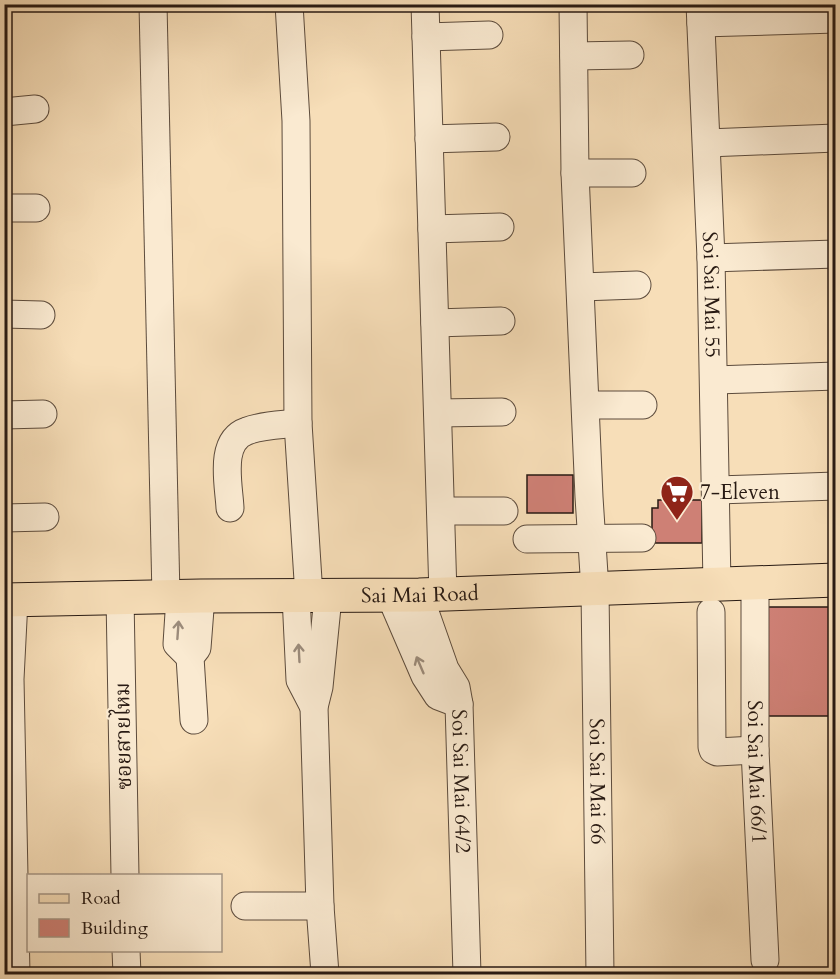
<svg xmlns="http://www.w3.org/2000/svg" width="840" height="979" viewBox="0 0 840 979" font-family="Cardo,'Noto Serif Thai',serif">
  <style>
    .building { fill: #ce8075; stroke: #281a13; stroke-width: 1.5 }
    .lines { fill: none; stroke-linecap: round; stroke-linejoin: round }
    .minor-casing { stroke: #5c4b3c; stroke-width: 29 }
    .major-casing { stroke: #281a13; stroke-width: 35 }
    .minor { stroke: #faead1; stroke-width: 27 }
    .major { stroke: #f7deb8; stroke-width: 33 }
    .oneway { stroke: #9c8c7c }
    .labels { text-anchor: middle; stroke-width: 4.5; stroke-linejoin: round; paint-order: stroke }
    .street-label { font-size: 21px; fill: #281a13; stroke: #faead1 }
    .poi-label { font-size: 21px; fill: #281a13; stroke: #faead1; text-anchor: start }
  </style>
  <rect width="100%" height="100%" fill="#f7deb8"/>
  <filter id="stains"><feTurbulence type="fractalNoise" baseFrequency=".00333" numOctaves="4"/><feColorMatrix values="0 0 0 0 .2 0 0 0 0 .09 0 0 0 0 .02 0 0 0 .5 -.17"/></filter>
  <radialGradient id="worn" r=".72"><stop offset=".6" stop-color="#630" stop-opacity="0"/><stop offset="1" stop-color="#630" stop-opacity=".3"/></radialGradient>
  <path class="building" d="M527,475H573V513H527Z
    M658,500H702V543H655V537H652V508H658Z
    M766,607H836V716H766Z"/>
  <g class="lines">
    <defs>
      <g id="minor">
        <path d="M153,4L166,597"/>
        <path d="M289,4L296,121L298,423L309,596"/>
        <path d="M425,4L443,594"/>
        <path id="s1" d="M573,4L575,173L589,497L595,590L600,974"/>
        <path id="s2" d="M700,4L711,258L717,585"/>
        <path d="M701,23L836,19"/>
        <path d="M426,37L489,35"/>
        <path d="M574,56L630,55"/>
        <path d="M4,112L35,109"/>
        <path d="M429,139L496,137"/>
        <path d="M707,143L836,138"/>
        <path d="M575,173H632"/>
        <path d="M4,208H36"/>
        <path d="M432,229L500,227"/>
        <path d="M711,258L836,254"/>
        <path d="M581,287L637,285"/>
        <path d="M4,314L41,315"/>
        <path d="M435,323L501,321"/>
        <path d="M715,380L836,376"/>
        <path d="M586,405H643"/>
        <path d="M438,413L502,412"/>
        <path d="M4,415L43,414"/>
        <path d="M717,490L836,486"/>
        <path d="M230,508C229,485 218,441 247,431C262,425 281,425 298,423"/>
        <path d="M441,511H504"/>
        <path d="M4,518L45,517"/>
        <path d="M527,539L642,538"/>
        <path id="s3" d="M755,583V750L765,960"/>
        <path d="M390,595L425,676L438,696L459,704"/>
        <path id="s4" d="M419,595L445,669L456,687L459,704L467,974"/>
        <path d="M296,596L300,680L314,707"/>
        <path d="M120,597L125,876"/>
        <path d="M180,597L177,644L190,657"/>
        <path d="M14,600L10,679L16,974"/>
        <path d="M711,612L712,747L713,750L717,752L755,750"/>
        <path d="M194,720L190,657L197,648L201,596"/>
        <path d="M245,906H320"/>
        <path d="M126,950L127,974"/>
        <path d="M325,974L320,906L314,707L319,687L328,597"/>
      </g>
      <g id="major">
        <path id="s5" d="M4,600L201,596L419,595L836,580"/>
      </g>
    </defs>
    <use href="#minor" class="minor-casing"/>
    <use href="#major" class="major-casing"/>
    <use href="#minor" class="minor"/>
    <use href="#major" class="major"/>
  </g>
  <defs><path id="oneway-shaft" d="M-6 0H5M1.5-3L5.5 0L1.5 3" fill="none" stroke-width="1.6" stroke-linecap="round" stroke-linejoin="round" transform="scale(1.5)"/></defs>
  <g class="oneway">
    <use href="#oneway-shaft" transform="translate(178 630) rotate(-86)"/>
    <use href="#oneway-shaft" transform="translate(299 653) rotate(-93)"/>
    <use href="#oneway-shaft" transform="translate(420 665) rotate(-113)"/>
  </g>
  <defs>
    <symbol id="supermarket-pin" viewBox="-11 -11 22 30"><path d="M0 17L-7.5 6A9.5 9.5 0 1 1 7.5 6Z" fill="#8f2418" stroke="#faead1"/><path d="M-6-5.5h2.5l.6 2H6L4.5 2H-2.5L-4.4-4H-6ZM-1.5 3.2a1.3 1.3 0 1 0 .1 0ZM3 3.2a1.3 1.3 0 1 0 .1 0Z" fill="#fff"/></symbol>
  </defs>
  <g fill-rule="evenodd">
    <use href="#supermarket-pin" x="658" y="473" width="38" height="52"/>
  </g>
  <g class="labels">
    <g class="street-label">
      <text dy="7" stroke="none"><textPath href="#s2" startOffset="291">Soi Sai Mai 55</textPath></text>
      <text dy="7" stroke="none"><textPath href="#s5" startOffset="416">Sai Mai Road</textPath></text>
      <text transform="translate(123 736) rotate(-91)" y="7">ซอยสายไหม</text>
      <text dy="7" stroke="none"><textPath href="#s3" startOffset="189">Soi Sai Mai 66/1</textPath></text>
      <text dy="7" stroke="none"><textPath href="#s4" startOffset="194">Soi Sai Mai 64/2</textPath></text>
      <text dy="7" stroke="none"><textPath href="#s1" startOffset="778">Soi Sai Mai 66</textPath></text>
    </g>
    <g class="poi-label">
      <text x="700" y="499">7-Eleven</text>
    </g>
  </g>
  <rect width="840" height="979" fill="none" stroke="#f7deb8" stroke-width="24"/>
  <rect x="6" y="6" width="828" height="967" fill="none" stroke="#281a13" stroke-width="3"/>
  <rect x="12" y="12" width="816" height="955" fill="none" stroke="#281a13" stroke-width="1.5"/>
  <rect x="27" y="874" width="195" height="78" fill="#faead1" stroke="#a69785" stroke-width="1.5"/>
  <rect x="39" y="894" width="30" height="9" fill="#f7deb8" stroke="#a69785" stroke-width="1.5"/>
  <text x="81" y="904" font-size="18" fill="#281a13">Road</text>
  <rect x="39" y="919" width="30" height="18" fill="#ce8075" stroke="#a69785" stroke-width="1.5"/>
  <text x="81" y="934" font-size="18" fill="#281a13">Building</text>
  <rect width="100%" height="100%" filter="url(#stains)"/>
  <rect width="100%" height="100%" fill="url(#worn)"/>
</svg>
